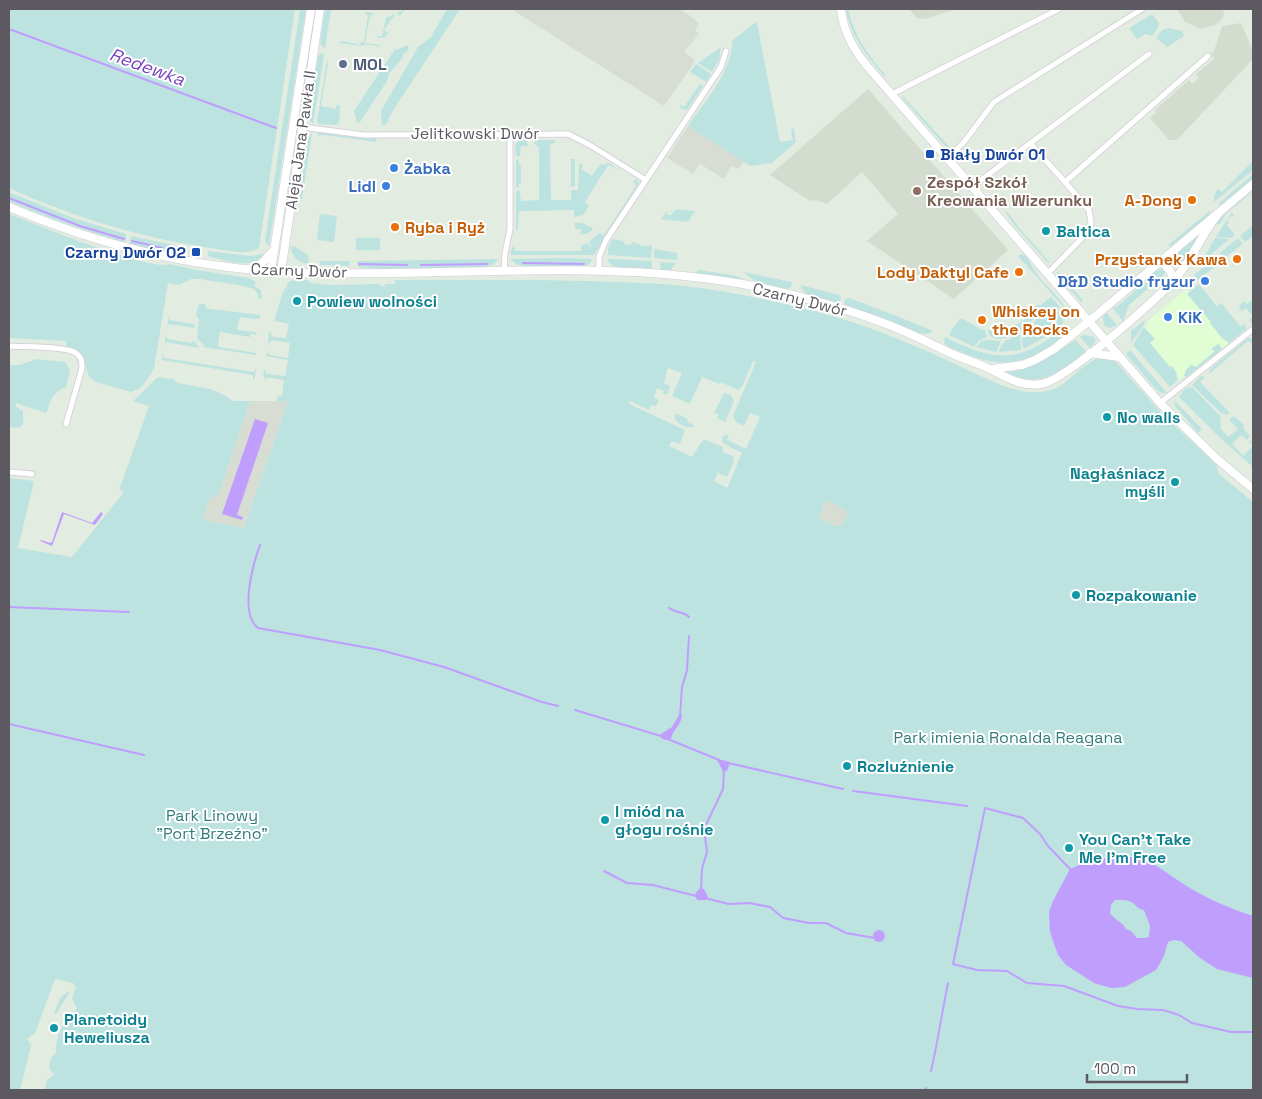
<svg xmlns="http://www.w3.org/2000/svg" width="1262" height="1099" viewBox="0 0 1262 1099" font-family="'Space Grotesk',sans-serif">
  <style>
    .commercial { fill: #e1fdd3 }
    .industrial { fill: #d8ddd4 }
    .education { fill: #d3dcce }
    .green { fill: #bce3e0; fill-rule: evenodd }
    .water { fill: #bf9efd; fill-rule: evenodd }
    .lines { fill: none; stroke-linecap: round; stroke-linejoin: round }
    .stream { stroke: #bf9efd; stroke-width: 2 }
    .street-casing { stroke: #d7d3da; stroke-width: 7 }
    .secondary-casing { stroke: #cfcbd4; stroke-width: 9 }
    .street { stroke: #fff; stroke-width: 5 }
    .secondary { stroke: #fff; stroke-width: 8 }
    .service-dot { fill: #5c6f8a; stroke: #fff; stroke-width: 2 }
    .transit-dot { fill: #1a4fb4; stroke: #fff; stroke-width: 2 }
    .shop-dot { fill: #3f7fe0; stroke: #fff; stroke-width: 2 }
    .education-dot { fill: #8d6e63; stroke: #fff; stroke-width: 2 }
    .food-dot { fill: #e8710a; stroke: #fff; stroke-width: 2 }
    .culture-dot { fill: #0f9aa8; stroke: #fff; stroke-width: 2 }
    .labels { text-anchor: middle; stroke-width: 4; stroke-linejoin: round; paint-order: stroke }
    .service-label { font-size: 16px; font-weight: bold; fill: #4e5e75; stroke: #fff; text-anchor: start }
    .street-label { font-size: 16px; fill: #5c5961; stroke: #fff }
    .transit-label { font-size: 16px; font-weight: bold; fill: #164399; stroke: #fff; text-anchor: start }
    .shop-label { font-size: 16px; font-weight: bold; fill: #366cbe; stroke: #fff; text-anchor: start }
    .education-label { font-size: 16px; font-weight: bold; fill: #785e54; stroke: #fff; text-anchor: start }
    .food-label { font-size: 16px; font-weight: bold; fill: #c56008; stroke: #fff; text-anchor: end }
    .culture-label { font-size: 16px; font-weight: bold; fill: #0d838f; stroke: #fff; text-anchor: start }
    .park-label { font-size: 16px; fill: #337d7a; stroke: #fff }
    .water-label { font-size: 18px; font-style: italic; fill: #7742c0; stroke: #fff }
  </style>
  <rect width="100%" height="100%" fill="#e3ece0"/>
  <path class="commercial" d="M1186,289L1229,343L1190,374L1178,380L1140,334L1149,320Z"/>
  <path class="industrial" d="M511,9H681L698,22L699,24L695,31L699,34L684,52L695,60L694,63L664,106Z
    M688,126L744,162L738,169L732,166L724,179L700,164L693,174L667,158Z
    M250,401H288L244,528L202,520L208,500L219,493Z
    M825,499L846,509L848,514L842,525L835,526L819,518Z"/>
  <path class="education" d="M909,9H956L925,19L917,18Z
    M1177,9H1223L1224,15L1221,20L1215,25L1201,29L1185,22Z
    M1241,23L1252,49V60L1177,140H1169L1150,118L1156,113L1155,110L1189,80L1192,84L1199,78L1196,74L1214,59L1211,54L1214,51L1222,26Z
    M868,89L1008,250L954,299L867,241L898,214L862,172L827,204L816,200L810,201L770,175Z"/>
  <path class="green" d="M9,9H295L259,248C245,256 226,250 211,248C141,238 73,217 9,188Z
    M300,9H306L269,246L265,241Z
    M315,9H316L305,80L306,63Z
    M325,9H331L325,49L320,43Z
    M405,9L400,16L396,13L384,30L388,33L385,37L378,38L377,36H382L386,18Z
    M447,9H460L392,112L387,123L382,126L381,111L418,47L431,37Z
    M846,9H848C855,38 867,53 886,76L885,77C866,55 851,37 846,9Z
    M366,12L373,13L374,15H370L365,43L380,45L378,48L377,46L364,44L363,46L338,43L343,41L360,45L361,42H364L368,15L365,14Z
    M1152,14L1159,23L1158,28L1152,36L1145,34L1137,39L1129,28Z
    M756,22L758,28L780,142L793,140L791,129L794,128L796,142L772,163L750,166L688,126C704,102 733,71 732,41Z
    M1169,28L1182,31L1184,36L1167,47L1156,38L1162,30Z
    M407,45L409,47L408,51L403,54V57L389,74L387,81L360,122L357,123L354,111L395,49L397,50Z
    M721,47L719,60L712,72L698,63Z
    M321,53L324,55L313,124L308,118L318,56Z
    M327,60L328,63L321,106L335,109L337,105L340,106L339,123L336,125L319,124L317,122Z
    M696,64L711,74L706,82L690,72Z
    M700,84L703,86L687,110L681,109L680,104L684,107Z
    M902,95L952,150L948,149L904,100Z
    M316,132L361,138H376V142L324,135L319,136Z
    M312,133L302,199L299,198L308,137Z
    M519,140H527L528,146H521L520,156H516L515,146Z
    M534,140H555V143L550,144L551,200H571V190H578L579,165L581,163L583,165L581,169L592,176L600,164L602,165L609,163L619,170L608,165L585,202L589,206L583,215L574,217V210L519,211L518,230H516V191L519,190L521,201L539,200V147L534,144Z
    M519,159V163L521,166V183H519V187H516V160Z
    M571,159H575V186L571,187Z
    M1253,161V170L1214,202V196L1218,189L1222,192Z
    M1253,174V178L1222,204L1217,205Z
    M636,179L639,182L637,187L594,255H511V250L514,244L515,251H581L582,245L588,243L593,252L589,242L599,233L604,235L636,186L633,181Z
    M1253,189V191L1227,213L1220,224L1213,225Z
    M9,192L73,218L126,234V241C118,242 108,237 100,235C69,225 39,214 9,201Z
    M676,209L695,211L688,222L661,219L666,212L668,211L666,215H671Z
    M1004,210C1012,215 1018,228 1025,235C1034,243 1041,253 1050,263H1048L1015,226Z
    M1211,210L1209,215L1170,247L1168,245Z
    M1232,212L1235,217L1231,216L1227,221L1229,223L1227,225L1235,235L1231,238L1216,237Z
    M9,214C33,223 150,272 169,264L196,270L249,278L256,282L254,285L261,291L262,299L258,298V294L254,289L243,286L200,279H191L179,285L168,283L154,369L144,384L139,389L131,392L96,382C78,373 96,353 66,346V341L9,338Z
    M320,214L337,216L334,242L317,240Z
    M575,223H582L592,228L593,230L586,234H577L581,233V229H575Z
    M1253,225V236L1245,242L1240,236Z
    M1202,233L1183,264L1176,254Z
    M131,236L183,247L187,252H169L130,244Z
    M356,238H380V250H356Z
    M1215,238L1229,239L1207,258L1205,256Z
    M1238,238L1243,244L1223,259L1220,253Z
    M612,239L624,241V244L631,245L632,242C639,243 643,249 652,244L651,258L608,255V248Z
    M294,246L308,255L309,264C298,263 293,257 290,247Z
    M654,249L677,253V260L654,258Z
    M209,251L251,256L267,253C251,271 228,261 207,256Z
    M1022,254C1029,257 1031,266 1036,273C1045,286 1062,297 1067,313L1061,304L1018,256Z
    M1217,255L1222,261L1198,280L1194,275L1204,267L1205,268Z
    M564,258L593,259L588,265L582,266H524L516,264L510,259Z
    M499,259L494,264L486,267L379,269L358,267L357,261Z
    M609,259L652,261V269C638,268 615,272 607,260Z
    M319,261H350V264L349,266L320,265Z
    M660,262L676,263L671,270H661Z
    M1162,269L1166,273L1129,305L1123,321L1112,307L1113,306L1115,308L1152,277L1150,275L1156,270Z
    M699,270L737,276L747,281L695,273Z
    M1057,271L1083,300L1081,302L1057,275Z
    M743,272L792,282L791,287L787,289L758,283Z
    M293,280H308L309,283L332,285L380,284V286H385V284H395V280C484,280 574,279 663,284C716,288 771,300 822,313C866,325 908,342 949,361C971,371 1007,391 1030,392C1066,395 1072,369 1098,358C1105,357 1112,359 1117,363L1165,417L1217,465L1218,473L1253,502V1090H45L47,1080L54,1075L49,1067L51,1059L56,1052C55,1036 64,1019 77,1009L72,999L76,988L73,983L55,979L35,1033L27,1039L31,1045L20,1090H9V478L34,481L18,548L72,557L124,492L119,490L149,406L133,401L158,377L173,379L178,383L210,389L224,395L233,401H250L219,493L208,500L203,520L244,528L288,401H276L278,396H282L284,380L267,377L266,381L263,374L265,369L266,374L285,376L288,360L266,356L268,351L269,355L288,358L290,343L271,340L270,343H268L269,333L271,332L272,337L286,338L289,324L274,321L283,292L288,284H286ZM753,361L756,362L733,416L736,422L744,426L750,413L760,417L746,449L727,440L729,435H725L722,438L723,443L742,453L727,488L714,481L718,473L727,477L734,462L733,456L723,452V447L705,440L702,441L692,457L669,446L672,441L680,444L685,430L629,404L630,401L649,410L651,405L656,406L659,400L654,397L657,388L664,391L663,394H668L670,386L664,383L668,368L682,373L672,396L690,404L702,377L720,384L721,382L738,390L742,387ZM825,500L845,509L848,514L842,525L835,526L819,518Z
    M1199,284L1217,307L1221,303L1241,327L1244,324L1247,328L1229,343L1222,338L1210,323L1211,322L1187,294Z
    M801,285L839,295L841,298L840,301L837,303C826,299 802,298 801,285Z
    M1051,297L1060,307C1052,316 1044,314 1033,313L1036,310V305H1041Z
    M849,298L904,319L933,331L928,334L919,333L846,305L844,304L845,299Z
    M1253,299V323H1252L1249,320L1253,317L1246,308L1241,311L1239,306L1244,301L1247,304Z
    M200,304H205L206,308L210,309L260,315V318L255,319L240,317L237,330L255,332L258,335L251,334L250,337L220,332L218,345L219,347L256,353V355L203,347L204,345L197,338L199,319L196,315L198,306Z
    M1061,310L1063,323L1053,333L1042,326L1033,324L1038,316H1051Z
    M1106,312L1117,325L1110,328L1104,325L1103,317Z
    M1030,315L1036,316C1027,327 1003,347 989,335L988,330L1007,331L1015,324H1019Z
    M169,316L170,320L194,324L195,328L169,324L167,328Z
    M961,318L980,329L985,330L987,337L979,341L974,347L949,335L952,329Z
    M1144,321L1145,323L1131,343V331Z
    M1034,327L1042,329L1050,334L1024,349C1020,340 1023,330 1034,327Z
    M1144,327L1155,339L1150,343L1170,367L1172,366L1176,372L1178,380L1170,387L1133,345Z
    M1063,329H1067C1062,339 1054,346 1044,351C1007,371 983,362 947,346L944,343L945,337C996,362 1017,364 1063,329Z
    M166,335L167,339L192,343L193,340L200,348L166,342L164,346Z
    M1020,335L1021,350L999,352C1001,341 1010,338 1020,335Z
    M1085,335L1091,336L1096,339L1095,342L1090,348L1080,337Z
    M1248,338L1253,339V343L1252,344L1249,341L1244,344L1209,374L1210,369Z
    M989,340L1001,341L996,352L976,347L982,341Z
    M1075,340L1086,351C1060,373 1040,389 1006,374L1007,372C1033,371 1055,353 1075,340Z
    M1219,344L1222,349L1190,374L1187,377L1184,376L1186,370L1191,365L1196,367L1215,351L1211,349L1215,346L1216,347V345Z
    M1130,350L1167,393H1162L1156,389L1126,354Z
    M163,353L164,358L254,372L256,368L255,379H253V375L162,360Z
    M36,359L65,362L70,370L66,387L58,391L52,398L46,413L16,403L15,406L23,411V424L19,428L9,427V365H20Z
    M1201,376L1205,377L1200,382L1229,412L1228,415L1221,413L1192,385Z
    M1188,387L1193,388L1220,416L1221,429L1228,437L1238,429L1229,420L1234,416L1244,425L1243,427L1250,437L1247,440L1241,435L1232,444L1243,456L1253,446L1249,442L1253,440V467L1220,438L1179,397L1182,393L1181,392Z
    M724,393L731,395L734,401L725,422L717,418L719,415L714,413Z
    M1174,400L1202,429L1198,433L1175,406Z
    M675,413L688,419L687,422L694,425L693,427C685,429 672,422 675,413Z
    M71,990L56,1014L54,1013L61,997Z"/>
  <path class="water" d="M255,419L268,423L237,515L243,517L242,520L222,514Z
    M62,512L92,523L101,512L103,514L95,525L64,514L52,546L40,541L41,540L50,543L52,542Z
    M679,715H682C681,726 673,729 671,739C668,741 664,740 661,738V734L672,727Z
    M718,759L730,762L727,771H723L717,760Z
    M1123,856C1153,860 1156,866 1179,881C1201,896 1228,908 1253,916V978L1217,969L1200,958L1181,941L1174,940L1168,942L1164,956L1156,970L1125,987L1111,988L1094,983L1066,965L1058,955L1050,932L1049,912L1053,901L1070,869L1090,860ZM1115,900C1121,900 1128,899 1133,903C1138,907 1138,909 1144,910L1150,926L1149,937L1145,938H1137L1131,931L1126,929C1122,921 1114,920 1110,913L1111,905Z
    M700,888L704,889L708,897L706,900H697L695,894Z
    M873 936a6 6 0 1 1 12 0a6 6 0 1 1-12 0Z"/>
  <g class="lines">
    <path class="stream" d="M9,29L276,128
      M9,198L80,226L124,239
      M132,241L162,248
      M523,263L584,264
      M359,264L407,265
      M421,265L487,264
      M260,545C253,564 239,614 258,628L380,650L444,667L542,702L558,706
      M9,607L129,612
      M669,608C675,613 684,611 689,617
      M575,710L661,736
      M680,716L682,687L687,670L689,636
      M9,724L144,755
      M668,739L719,760
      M728,763L843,789
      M853,791L967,806
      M985,808L953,964L977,970L1007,971L1027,983L1064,986L1118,1006L1137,1009L1163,1010L1179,1015L1192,1023L1231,1032H1253
      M985,808L1023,818L1040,834L1048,846L1070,869
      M604,871L627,883L653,885L696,896
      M701,890L702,869L707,852L704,829L723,789L724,770
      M705,898L729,904L749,903L770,907L783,918L809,923H826L846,933L875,938
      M931,1071C938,1041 942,1012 948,983
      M925,1090L926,1088"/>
    <defs>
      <path id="street" d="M892,94L1059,9
        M294,121L302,127L364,135L568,134L588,144L646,180
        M1030,143L1065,182
        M948,158L964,142L994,102L1142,9
        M973,186L1149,54
        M504,271L505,253L510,229V133
        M599,272V257L606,240L721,67L726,51
        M1047,274L1088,232L1091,223L1089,210L1065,182L1208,56
        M9,346C22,347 63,346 74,352C82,356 83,364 81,372L66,424
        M1160,403L1253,329
        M9,472L32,474"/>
      <path id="secondary" d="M841,9C843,31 853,49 867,66L1160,403L1217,459L1253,489
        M9,207C96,244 188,267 283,272C436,279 592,257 743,284C793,294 842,307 889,325C912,334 933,345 955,355C967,360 980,364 992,370C1008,378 1022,387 1041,384C1065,381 1163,295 1179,274C1194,255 1203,232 1219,213
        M1161,260L1170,271L1174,280
        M252,269L261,264L273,251
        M271,271L311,9
        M281,272L320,9
        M1090,353L1119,357
        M992,369L1022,365L1035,360L1054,349L1088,322L1253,184"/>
    </defs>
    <use href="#street" class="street-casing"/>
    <use href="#secondary" class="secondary-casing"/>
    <use href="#street" class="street"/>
    <use href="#secondary" class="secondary"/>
  </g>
  <circle class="service-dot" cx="343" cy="64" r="5"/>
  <g class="transit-dot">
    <rect x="925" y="149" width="10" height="10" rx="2.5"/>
    <rect x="191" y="247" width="10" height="10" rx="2.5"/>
  </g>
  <g class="shop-dot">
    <circle cx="394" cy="168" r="5"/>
    <circle cx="386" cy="186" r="5"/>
    <circle cx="1205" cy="281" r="5"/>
    <circle cx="1168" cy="317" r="5"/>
  </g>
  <circle class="education-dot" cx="917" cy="191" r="5"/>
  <g class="food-dot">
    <circle cx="1192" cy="200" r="5"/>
    <circle cx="395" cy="227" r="5"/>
    <circle cx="1237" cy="259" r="5"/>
    <circle cx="1019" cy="272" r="5"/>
    <circle cx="982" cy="320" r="5"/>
  </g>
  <g class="culture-dot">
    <circle cx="1046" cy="231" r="5"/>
    <circle cx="297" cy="301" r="5"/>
    <circle cx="1107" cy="417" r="5"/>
    <circle cx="1175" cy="482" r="5"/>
    <circle cx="1076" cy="595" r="5"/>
    <circle cx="847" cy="766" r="5"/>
    <circle cx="605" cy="820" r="5"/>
    <circle cx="1069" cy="848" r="5"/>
    <circle cx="54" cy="1028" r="5"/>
  </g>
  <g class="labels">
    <g class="service-label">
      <text x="353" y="70">MOL</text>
    </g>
    <g class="street-label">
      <text x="475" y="139">Jelitkowski Dwór</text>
      <text transform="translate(300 140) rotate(-82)" y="6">Aleja Jana Pawła II</text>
      <text transform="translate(299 270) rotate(2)" y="6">Czarny Dwór</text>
      <text transform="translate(800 299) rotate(14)" y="6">Czarny Dwór</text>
    </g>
    <g class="transit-label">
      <text x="940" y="160">Biały Dwór 01</text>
      <text x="186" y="258" text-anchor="end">Czarny Dwór 02</text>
    </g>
    <g class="shop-label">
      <text x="404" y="174">Żabka</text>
      <text x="376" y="192" text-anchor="end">Lidl</text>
      <text x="1195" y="287" text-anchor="end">D&amp;D Studio fryzur</text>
      <text x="1178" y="323">KiK</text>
    </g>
    <g class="education-label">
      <text x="927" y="188">Zespół Szkół<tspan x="927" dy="18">Kreowania Wizerunku</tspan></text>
    </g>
    <g class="food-label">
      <text x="1182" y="206">A-Dong</text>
      <text x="405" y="233" text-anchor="start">Ryba i Ryż</text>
      <text x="1227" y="265">Przystanek Kawa</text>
      <text x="1009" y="278">Lody Daktyl Cafe</text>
      <text x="992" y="317" text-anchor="start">Whiskey on<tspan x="992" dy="18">the Rocks</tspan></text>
    </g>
    <g class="culture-label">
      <text x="1056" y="237">Baltica</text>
      <text x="307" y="307">Powiew wolności</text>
      <text x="1117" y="423">No walls</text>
      <text x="1165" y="479" text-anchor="end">Nagłaśniacz<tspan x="1165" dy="18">myśli</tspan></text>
      <text x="1086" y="601">Rozpakowanie</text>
      <text x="857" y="772">Rozluźnienie</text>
      <text x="615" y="817">I miód na<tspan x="615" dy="18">głogu rośnie</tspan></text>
      <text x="1079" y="845">You Can’t Take<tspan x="1079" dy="18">Me I’m Free</tspan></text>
      <text x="64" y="1025">Planetoidy<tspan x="64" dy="18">Heweliusza</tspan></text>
    </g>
    <g class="park-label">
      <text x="1008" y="743">Park imienia Ronalda Reagana</text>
      <text x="212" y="821">Park Linowy<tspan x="212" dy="18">"Port Brzeźno"</tspan></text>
    </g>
    <g class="water-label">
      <text transform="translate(147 67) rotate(20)" y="6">Redewka</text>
    </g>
  </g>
  <rect width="1262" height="1099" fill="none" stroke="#5c5961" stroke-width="20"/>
  <path d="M1087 1074v8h100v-8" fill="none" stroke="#5c5961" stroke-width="2.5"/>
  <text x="1094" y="1074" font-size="15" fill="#5c5961" stroke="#ffffff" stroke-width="4" paint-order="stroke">100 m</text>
</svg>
